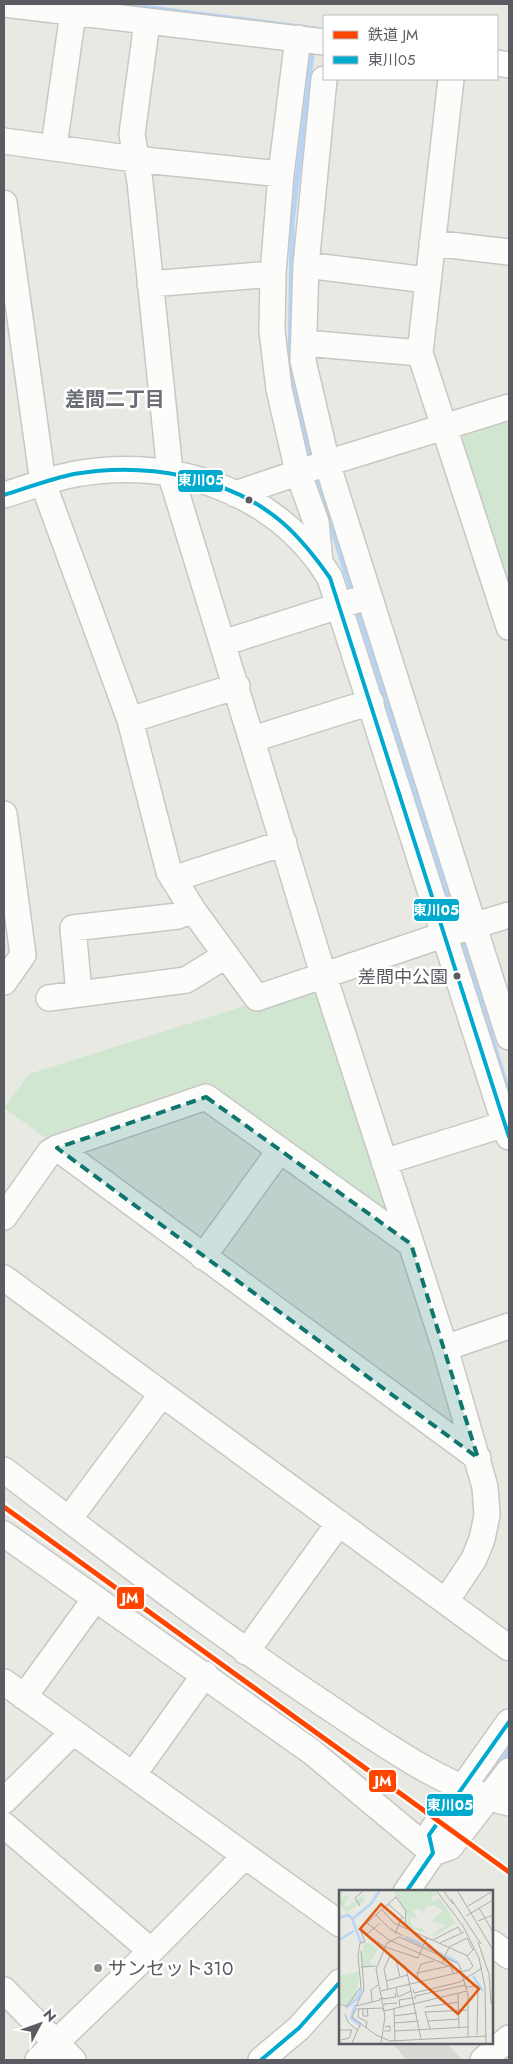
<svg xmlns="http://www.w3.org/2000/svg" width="513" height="2064" viewBox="0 0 513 2064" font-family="Jost,'Noto Sans JP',sans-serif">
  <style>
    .industrial { fill: #d9d8d4 }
    .green { fill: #d1e6d1 }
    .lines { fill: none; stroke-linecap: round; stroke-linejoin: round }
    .stream { stroke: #b6d5f6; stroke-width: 5 }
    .minor-casing { stroke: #c7c7c6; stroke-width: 28 }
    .minor { stroke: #fcfcfb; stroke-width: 25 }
    .bus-1-casing { stroke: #fff; stroke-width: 8 }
    .bus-1 { stroke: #00a9ce; stroke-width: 4 }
    .rail-1-casing { stroke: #fff; stroke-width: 9 }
    .rail-1 { stroke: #ff4500; stroke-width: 5 }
    .marked { fill: #0f766e; fill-opacity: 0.2; stroke: #0f766e; stroke-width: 4; stroke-dasharray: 10 6; stroke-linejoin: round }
    .bus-dot { fill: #5a5c62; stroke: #fff; stroke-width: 2 }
    .poi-dot { fill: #8c8d90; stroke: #fff; stroke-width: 2 }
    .labels { text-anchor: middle; stroke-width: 5; stroke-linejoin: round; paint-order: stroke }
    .bus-label { font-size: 18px; fill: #5a5c62; stroke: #fff; text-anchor: end }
    .poi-label { font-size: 19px; fill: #5a5c62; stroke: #fff; text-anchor: start }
    .neighbourhood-label { font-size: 20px; font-weight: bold; fill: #6b6e74; stroke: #fff }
    .inset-river { fill: none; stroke: #b6d5f6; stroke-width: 2.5 }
    .inset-road { fill: none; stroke: #acadac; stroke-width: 1 }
    .view { fill: #e15910; fill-opacity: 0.15; stroke: #e15910; stroke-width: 2.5 }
    .inset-edge { fill: none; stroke: #5a5c62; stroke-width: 2.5 }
    .line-badge { stroke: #fff; stroke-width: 2 }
    .badge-label { font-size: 14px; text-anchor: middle; font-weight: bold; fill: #fff }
  </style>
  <rect width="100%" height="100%" fill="#e9e9e4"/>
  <path class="industrial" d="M392,2043H447L462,2060H407Z"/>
  <path class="green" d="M509,410V595L453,439Z
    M311,985L324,991L391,1201L378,1213L207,1090L50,1141L4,1108L29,1074Z"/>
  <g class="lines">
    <path class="stream" d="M119,4L316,29
      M311,462L290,365L292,224L313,46
      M315,475L353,595
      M357,608L457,924
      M461,937L509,1094
      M498,1766L509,1750"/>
    <defs>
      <path id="minor" d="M4,4L324,42
        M147,22L132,134L140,182L170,472L320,964L445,1348L485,1487L487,1515L482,1539L474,1559L446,1601
        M298,38L281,174L273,274L272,331L279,389L298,472L316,522L320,562
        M497,63L509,65
        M324,79L306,265L303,361L327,463L509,1037
        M451,79L420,353L509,627
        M4,141L134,159L281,174
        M54,146L73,13
        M4,203L43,483L130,720L169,872L193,910L257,998L446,934L509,915
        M432,243L509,252
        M306,265L427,280
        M150,284L273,274
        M304,343L420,353
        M235,494L327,463L509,407
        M4,495C28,488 52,478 76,474C175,457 277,491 330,578L509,1137
        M223,643L354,601
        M130,720L237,686
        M253,739L371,702
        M4,814L23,955L4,982
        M173,879L284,843
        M79,993L73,928L178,916L193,910
        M49,998L186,980L225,956
        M57,1148L478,1458
        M384,1162L505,1124
        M4,1217L50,1152L57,1148L206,1097L411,1244
        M203,1257L280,1150
        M4,1278L509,1648
        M445,1348L509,1326
        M4,1470C110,1551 216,1632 327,1706C384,1744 442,1787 509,1803
        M69,1519L162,1394
        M4,1534L312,1752L433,1853
        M246,1652L339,1523
        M4,1682L340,1924
        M24,1697L95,1599
        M133,1775L205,1674
        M4,1801L73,1732
        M4,1825L151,1951
        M433,1853L429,1835L509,1722
        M406,1892L433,1853L450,1847L509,1771
        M492,1943L509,1956
        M4,1990L73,2060
        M38,2060L151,1951L245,1856
        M261,2060L299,2028L340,1982
        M483,2060L509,2038"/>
    </defs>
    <use href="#minor" class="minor-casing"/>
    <use href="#minor" class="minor"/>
    <defs>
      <path id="bus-1" d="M4,495C27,488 50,479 74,474C144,462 227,475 283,523C301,539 316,558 330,578L509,1137
        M406,1892L433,1853L429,1835L509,1722
        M261,2060L299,2028L340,1982"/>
    </defs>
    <use href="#bus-1" class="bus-1-casing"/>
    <use href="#bus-1" class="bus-1"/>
    <defs>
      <path id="rail-1" d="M4,1507L509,1872"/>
    </defs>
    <use href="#rail-1" class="rail-1-casing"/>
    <use href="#rail-1" class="rail-1"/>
  </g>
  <path class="marked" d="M206,1097L411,1244L478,1458L57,1148Z"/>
  <g class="bus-dot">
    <circle cx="249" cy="500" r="4.5"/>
    <circle cx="457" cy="976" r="4.5"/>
  </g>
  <circle class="poi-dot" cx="98" cy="1968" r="5"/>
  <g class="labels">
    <g class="bus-label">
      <text x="448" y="983">差間中公園</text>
    </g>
    <g class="poi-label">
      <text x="108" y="1975">サンセット310</text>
    </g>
    <g class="neighbourhood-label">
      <text x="115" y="406">差間二丁目</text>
    </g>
  </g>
  <g transform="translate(339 1890)">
    <rect width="154" height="154" fill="#e9e9e4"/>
    <path d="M0,0H6L2,5L3,8L11,4L5,15L8,17L24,5L26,11L7,22L0,14ZM54,0H95L98,6H92L94,12L101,8L117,33L96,46L73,39L66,32L68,25ZM95,15L104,21L92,31L107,35L94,44H88L82,37L75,38L70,29L75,27L80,31L74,21L80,18L83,23L88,16ZM27,52L40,59L31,71L33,76L25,78L22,63ZM20,81L18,106L9,115L0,113V86Z" fill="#d1e6d1" fill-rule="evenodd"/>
    <path class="inset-river" d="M0,28L9,25L13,28L22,53M13,29L32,14L41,0M66,47L83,55M0,50L15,41M86,56L119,72M134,86L144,101M16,115L12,128L22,136M7,118L19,108L23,98"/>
    <path class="inset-road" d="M97,0L124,36L140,68L146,97L147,153M104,0L114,14M118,0L154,60M112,9L142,54M49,14L65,28M21,16L16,8L25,0M129,16L154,1M140,18L154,42M43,20L55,33L129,66M37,25L51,39L64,46M127,26L154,10M139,31L154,25M28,33L50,50L112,77L115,84M56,44L63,27M28,45L46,57L79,68L88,47M26,46L41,33M94,50L119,37L122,42M139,52L150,84L152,114M101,53L125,42M22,61L25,100L17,116L41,110V108M57,70L61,87M103,73L110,57L128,48M22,77L37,76M78,83L110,76M47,91L69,85M80,92L78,84L82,74L95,71M57,97L59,107L72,101M127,97L139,96L138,145M49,99L45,79L51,66L67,77L82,149M74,99L75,103L121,92L143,78M42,101L130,80L134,76L128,66L134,60L128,48M128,101L45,121L43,118L17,119L13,127L37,145L51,151L148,146M119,104L120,138M43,107L44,109L57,107L56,103M76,109V106L127,95M33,112L32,100L39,95M0,114L8,116L22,97L19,66L21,53L26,52L21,39L57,7L67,21L66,32L72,41M45,116V114L58,113M61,117L60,110L73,108M86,117L120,112M24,118V126H29L28,118M20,119L19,127L28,132L27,138M55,119L56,151M86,121L91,139M87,122L129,120M6,124L9,132L18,140M55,126L78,123M89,131L120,129M55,133L80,131M0,140H13L10,148L2,150M45,141H51V136L46,137M56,141L129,137M13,153L21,135M42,153L46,127L37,79L48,53L60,47L120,74L129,105V147"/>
    <path class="view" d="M42,14L140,99L119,124L21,39Z"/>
    <rect width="154" height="154" class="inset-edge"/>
  </g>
  <g class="line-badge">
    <rect x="177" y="469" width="47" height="24" rx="5" fill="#00a9ce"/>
    <rect x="413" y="898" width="47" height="24" rx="5" fill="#00a9ce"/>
    <rect x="116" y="1586" width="29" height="24" rx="5" fill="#ff4500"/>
    <rect x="368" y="1769" width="29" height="24" rx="5" fill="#ff4500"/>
    <rect x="426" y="1793" width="48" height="24" rx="5" fill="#00a9ce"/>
  </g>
  <g class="badge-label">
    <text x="201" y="485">東川05</text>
    <text x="436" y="915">東川05</text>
    <text x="130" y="1603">JM</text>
    <text x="383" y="1786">JM</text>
    <text x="450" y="1810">東川05</text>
  </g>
  <rect width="513" height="2064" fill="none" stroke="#5a5c62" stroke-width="10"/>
  <rect x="323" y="15" width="175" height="65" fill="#ffffff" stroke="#bdbec0"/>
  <rect x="333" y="31" width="25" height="8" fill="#ff4500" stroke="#bdbec0"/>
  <text x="368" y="40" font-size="15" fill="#5a5c62">鉄道 JM</text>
  <rect x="333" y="56" width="25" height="8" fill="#00a9ce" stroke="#bdbec0"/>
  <text x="368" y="65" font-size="15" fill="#5a5c62">東川05</text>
  <g transform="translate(40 2024) rotate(49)" stroke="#ffffff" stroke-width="4" paint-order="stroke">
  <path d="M0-4L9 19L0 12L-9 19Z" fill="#5a5c62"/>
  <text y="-8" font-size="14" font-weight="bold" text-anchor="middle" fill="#5a5c62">N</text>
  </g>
</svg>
